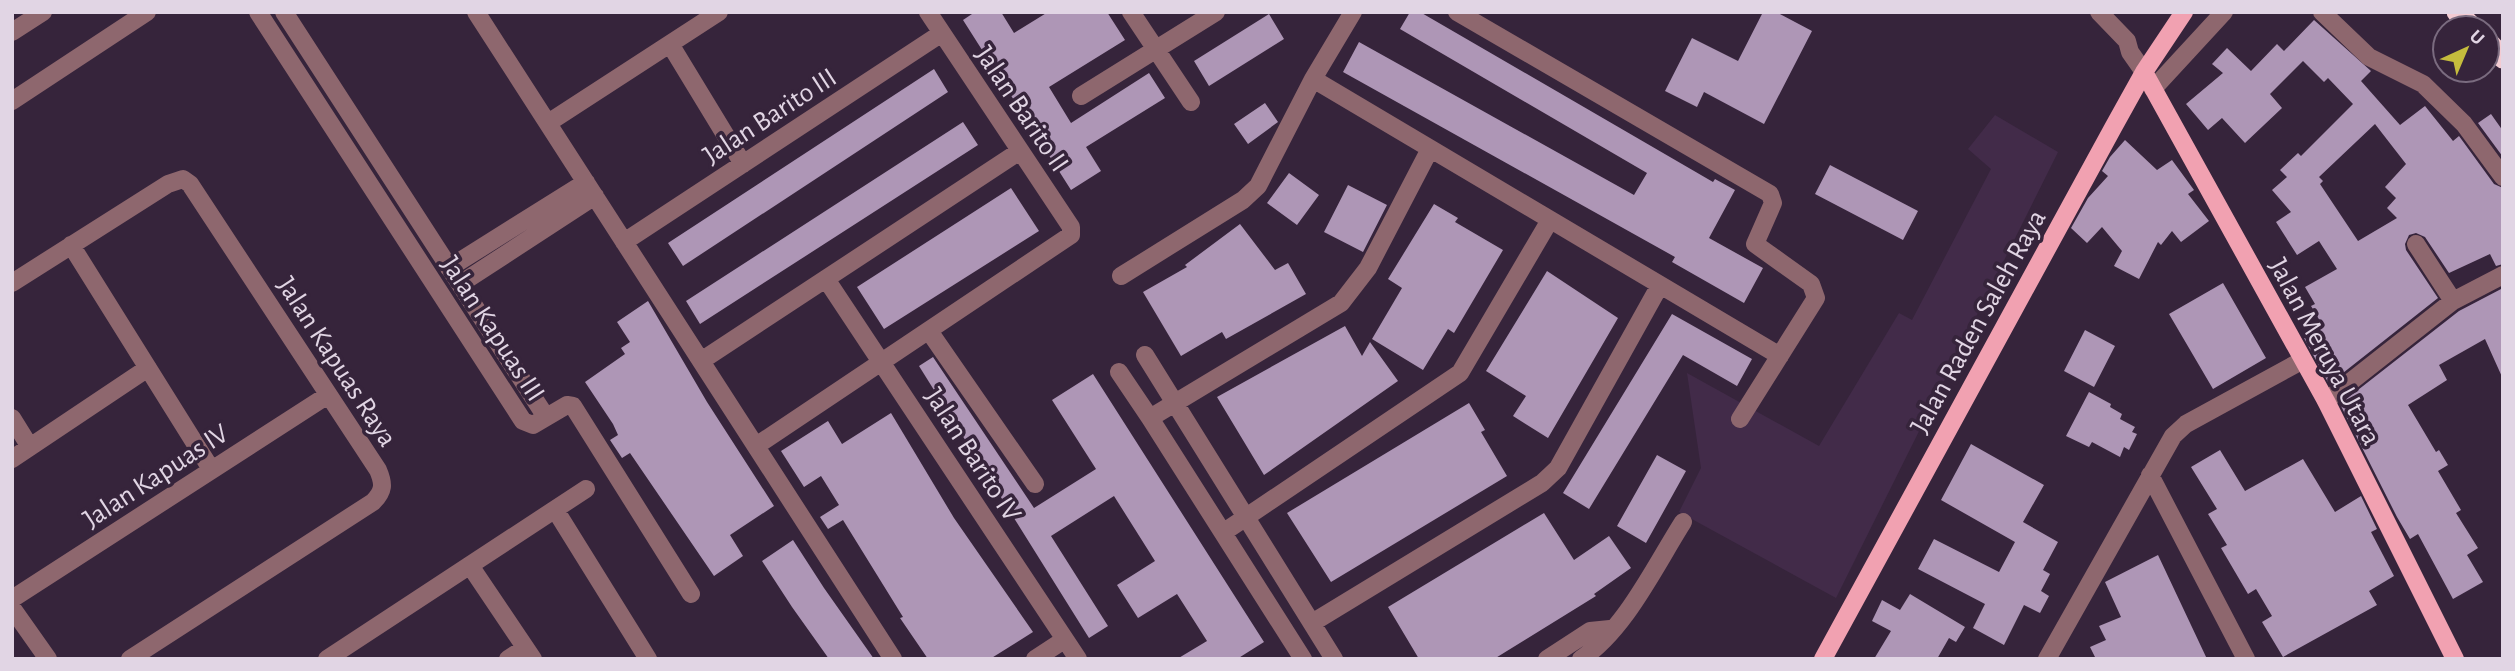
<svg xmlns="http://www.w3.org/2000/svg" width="2515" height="671" viewBox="0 0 2515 671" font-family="'Alegreya Sans',sans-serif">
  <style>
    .built { fill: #422b49 }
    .building { fill: #ae96b6; fill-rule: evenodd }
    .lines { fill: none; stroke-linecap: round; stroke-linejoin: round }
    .minor { stroke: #8e676e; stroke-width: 18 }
    .major { stroke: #f1a1b1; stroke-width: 18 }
    .highway { stroke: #f3cbd2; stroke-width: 21 }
    .labels { text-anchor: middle; stroke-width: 7; stroke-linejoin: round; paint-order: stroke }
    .street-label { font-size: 28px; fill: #e1d5e4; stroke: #36243b }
  </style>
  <rect width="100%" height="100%" fill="#36243b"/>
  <path class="built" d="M1995,115L2058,152L1836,598L1679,512L1701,468L1687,373L1819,446L1899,313L1912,320L1991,169L1968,149Z"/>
  <path class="building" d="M975,12H1001L1014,33L1048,12H1107L1125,40L1049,87L1071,123L1149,73L1165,98L1086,147L1101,171L1071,190L963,20Z
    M1410,12H1420L1713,182L1715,179L1735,190L1709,238L1763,268L1744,303L1672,262L1675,257L1343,72L1359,42L1634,195L1647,173L1400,29Z
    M1763,12H1776L1812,31L1764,124L1704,92L1697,107L1665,91L1692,38L1738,61Z
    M1269,14L1284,39L1209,86L1194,61Z
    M2314,20L2371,71L2361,81L2400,125L2425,106L2453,141L2459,136L2494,184L2503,188V264L2496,266L2490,254L2449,273L2425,237L2416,233L2409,235L2405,244L2406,250L2438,298L2329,384L2304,338L2323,326L2311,306L2315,304L2305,287L2337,269L2319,241L2297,255L2276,222L2291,212L2272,190L2287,177L2280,170L2298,153L2301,156L2353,104L2328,78L2324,82L2303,61L2270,94L2282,108L2245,143L2222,118L2208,130L2186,104L2223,73L2212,64L2227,48L2251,71L2277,44L2284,51ZM2375,124L2406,164L2385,187L2396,198L2387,208L2397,218L2358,241L2320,184L2323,181L2319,177Z
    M934,69L948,92L683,266L668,243Z
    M1265,103L1278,122L1248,144L1234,124Z
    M2491,114L2503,131V157L2478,123Z
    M963,122L978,145L700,324L686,301Z
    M2125,140L2157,170L2172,160L2194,190L2188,194L2209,221L2181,242L2172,231L2161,245L2158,242L2139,279L2114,266L2122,251L2102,227L2087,243L2071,228L2088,198L2108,176L2102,171L2110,157Z
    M1830,165L1918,211L1903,240L1815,194Z
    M1289,173L1319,195L1297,225L1267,203Z
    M1348,185L1387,205L1363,252L1324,232Z
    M1011,188L1039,231L884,329L857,287Z
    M1434,204L1458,218L1455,222L1503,250L1454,333L1448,329L1423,370L1372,339L1402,288L1388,279Z
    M1240,224L1275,270L1288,263L1306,294L1226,339L1222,332L1181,356L1143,292L1187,267L1185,265Z
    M1547,271L1618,318L1548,438L1513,416L1526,396L1486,371Z
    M2223,283L2266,358L2213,389L2169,314Z
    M2503,288V379L2485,339L2439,365L2447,380L2408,405L2436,452L2439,450L2448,465L2438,471L2461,510L2456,513L2478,548L2467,555L2483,582L2453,599L2418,534L2410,539L2397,517L2340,404L2459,311Z
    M648,301L707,402L774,506L730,535L743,556L714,576L630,453L622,458L610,440L618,435L613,424L585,382L625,354L621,348L630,342L617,322Z
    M1672,314L1752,359L1737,386L1683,355L1589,509L1563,493Z
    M1345,326L1362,356L1370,342L1398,381L1264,475L1217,397Z
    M2085,330L2115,346L2094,387L2064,371Z
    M933,357L1034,508L1096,469L1052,400L1093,374L1264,642L1237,659H1177L1207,641L1177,594L1138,618L1117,585L1155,561L1114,496L1051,536L1108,626L1089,638L919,366Z
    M2089,392L2111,404L2110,407L2122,414L2120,419L2135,427L2132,432L2137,434L2129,450L2124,447L2120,457L2092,442L2089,447L2066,436Z
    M1469,403L1485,430L1481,432L1507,476L1331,582L1287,513Z
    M891,413L954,518L1033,632L990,659H928L900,618L903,617L843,520L828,529L820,517L839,505L821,476L804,487L781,451L828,421L842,444Z
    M1971,444L2044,485L2023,522L2058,542L2043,570L2050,574L2041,591L2049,596L2040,613L2024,605L2004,645L1973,628L1985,604L1918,569L1934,539L1999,572L2015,542L1941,500Z
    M2220,450L2245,491L2303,459L2335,512L2361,496L2377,529L2371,532L2394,576L2369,591L2377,605L2283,657L2262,622L2272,616L2256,589L2248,594L2221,548L2227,545L2208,514L2217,509L2191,467Z
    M1657,455L1686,471L1646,543L1617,526Z
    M1544,513L1574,560L1609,536L1631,568L1594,594L1596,596L1494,659H1419L1388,607Z
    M793,540L824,588L874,659H829L792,607L762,561Z
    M2158,555L2207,659H2096L2090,647L2106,640L2099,626L2121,617L2105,582Z
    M1910,594L1965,627L1956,642L1949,638L1937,659H1874L1891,631L1872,621L1882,600L1900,610Z"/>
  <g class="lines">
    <path class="minor" d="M258,12L523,421L533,425L567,405L573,406L691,594
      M284,12L546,417
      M476,12L893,659
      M1131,12L1191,102
      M1457,12L1770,194L1773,203L1755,244L1811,284L1816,298L1740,419
      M2099,12L2127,41L2130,52L2144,72
      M2322,12L2369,57L2423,84L2464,124L2503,177
      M12,32L43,12
      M670,44L743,164
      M1313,79L1780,356
      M2153,89L2224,12
      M1081,96L1216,12
      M12,101L147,12
      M548,123L719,12
      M624,242L942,33
      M2416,244L2453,301
      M71,245L211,469
      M449,268L586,182
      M1121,276L1243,200L1258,186L1313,79L1353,12
      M826,279L1078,659
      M12,283L168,184L183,179L190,184L378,470C384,484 384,491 373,502L130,659
      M460,284L595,196
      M929,331L1035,484
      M1145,355L1334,659
      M701,361L1020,151
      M1119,372L1150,418
      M2326,401L2453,301L2503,275
      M12,418L30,447
      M756,446L1071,235V227L928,12
      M12,459L148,368
      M2150,475L2246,659
      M556,511L648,659
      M1224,532L1460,373L1550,220
      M471,567L533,659
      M12,599L328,395
      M12,608L48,659
      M1312,623L1542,483L1558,468L1660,285
      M327,659L586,489
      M508,659L525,648
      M1035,659L1064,640
      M1303,659L1150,418L1341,303L1368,268L1430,149
      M1547,659L1590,631L1610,629
      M1581,659C1625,630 1655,566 1683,522
      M2047,659L2173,436L2186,424L2303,360"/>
    <path class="major" d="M2144,72L2326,401L2455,659
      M1823,659L2114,126L2144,72L2184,12"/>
    <path class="highway" d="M2457,12L2473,28
      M2487,41L2503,58"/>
  </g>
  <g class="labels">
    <g class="street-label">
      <text transform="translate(1023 108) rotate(56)" y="10">Jalan Barito II</text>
      <text transform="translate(769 115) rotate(-33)" y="10">Jalan Barito III</text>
      <text transform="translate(1977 321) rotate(-61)" y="10">Jalan Raden Saleh Raya</text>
      <text transform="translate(494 328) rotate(57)" y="10">Jalan Kapuas III</text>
      <text transform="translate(2326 351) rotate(62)" y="10">Jalan Meruya Utara</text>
      <text transform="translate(338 361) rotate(57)" y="10">Jalan Kapuas Raya</text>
      <text transform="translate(974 454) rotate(57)" y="10">Jalan Barito IV</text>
      <text transform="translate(155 475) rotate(-33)" y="10">Jalan Kapuas IV</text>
    </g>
  </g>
  <rect width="2515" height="671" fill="none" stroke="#e1d5e4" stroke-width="28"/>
  <g transform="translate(2466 49) rotate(44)"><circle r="33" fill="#36243b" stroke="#7a6b7f" stroke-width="2"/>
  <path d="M0-5L12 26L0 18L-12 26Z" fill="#c5bc3d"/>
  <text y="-10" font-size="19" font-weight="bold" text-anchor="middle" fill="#e1d5e4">U</text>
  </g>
</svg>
